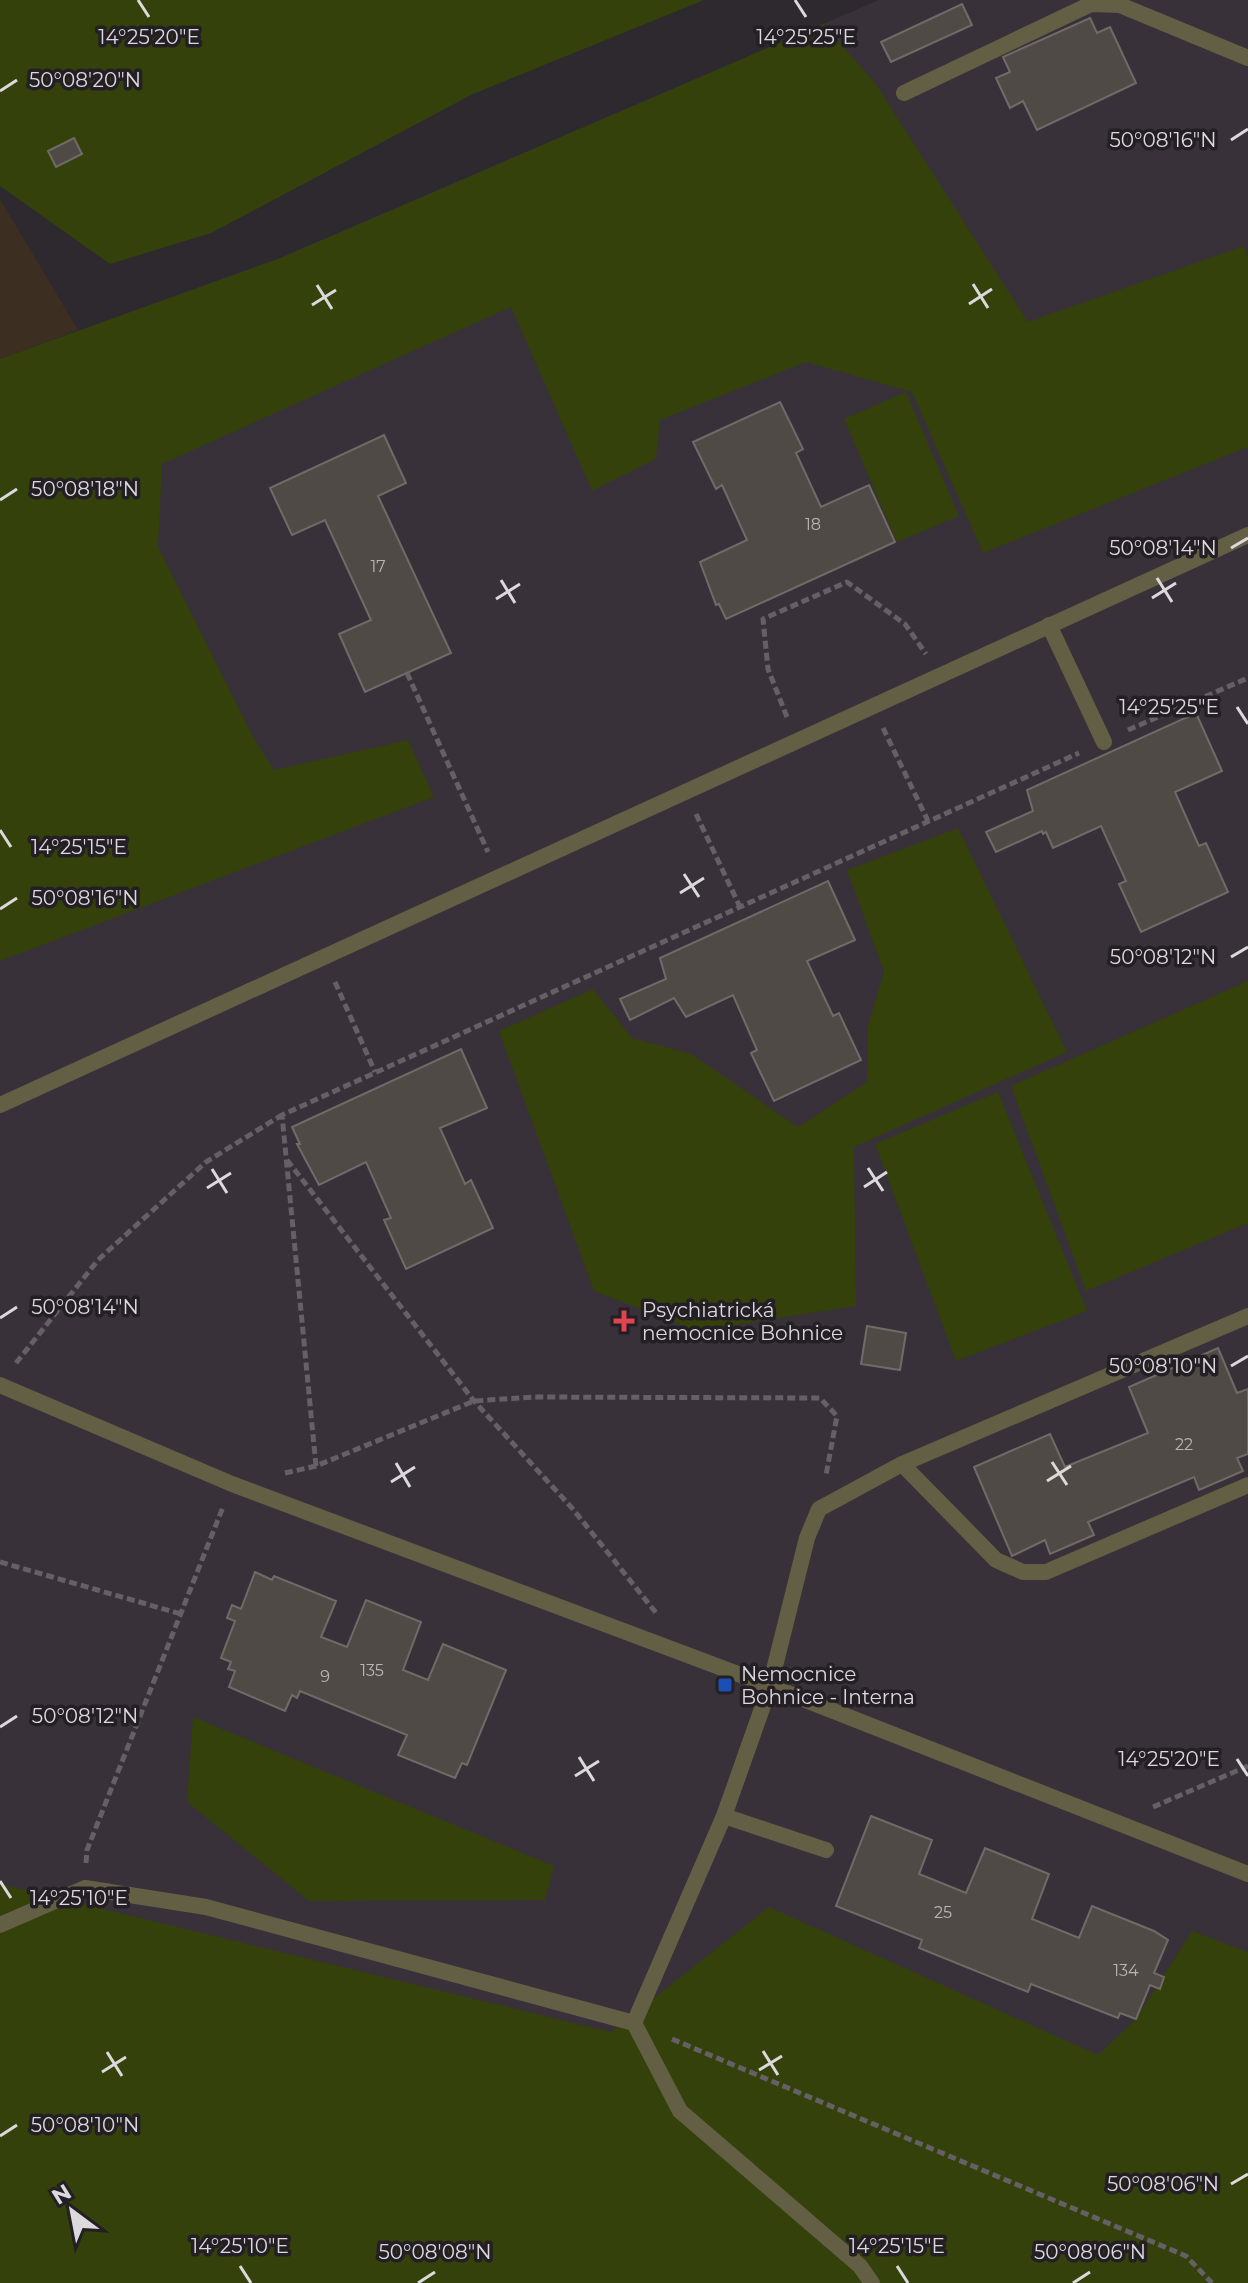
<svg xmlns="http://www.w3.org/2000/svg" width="1248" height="2283" viewBox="0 0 1248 2283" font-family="Montserrat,sans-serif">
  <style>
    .built { fill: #38313a }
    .industrial { fill: #3c2f21 }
    .green { fill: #34410b }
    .building { fill: #504a46; stroke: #716b67; stroke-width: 2 }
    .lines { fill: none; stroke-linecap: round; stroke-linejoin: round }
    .path { stroke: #646065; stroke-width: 5; stroke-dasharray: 8 4; stroke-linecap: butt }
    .service { stroke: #635f45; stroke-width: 16 }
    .ticks { fill: none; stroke: #dcd9dd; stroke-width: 3 }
    .health-dot { fill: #e0444e; stroke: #231f24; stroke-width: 3 }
    .transit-dot { fill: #1a4fb4; stroke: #231f24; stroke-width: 3 }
    .labels { text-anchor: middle; stroke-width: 7; stroke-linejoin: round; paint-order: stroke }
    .number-label { font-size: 16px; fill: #b9b5b7 }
    .poi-label { font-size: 20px; fill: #dcd9dd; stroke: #231f24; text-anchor: start }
    .ticks-label { font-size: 20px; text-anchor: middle; fill: #dcd9dd; stroke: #231f24; stroke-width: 7; stroke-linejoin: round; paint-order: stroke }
  </style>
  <rect width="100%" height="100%" fill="#2d292e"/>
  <path class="built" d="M879,0H1248V2283H0V359L277,259Z"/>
  <path class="industrial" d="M0,199L78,330L0,359Z"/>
  <path class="green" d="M0,0H704L473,94L211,233L110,264L0,186Z
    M823,24L875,83L1028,322L1244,246L1248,257V447L983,553L912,392L806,362L660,420L656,459L592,491L511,307L162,464L158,547L254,739L274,770L408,740L434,797L0,961V359L281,258Z
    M906,392L959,516L897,542L844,419Z
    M958,828L1067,1052L854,1147L856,1306L697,1331L594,1291L499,1031L593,989L632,1038L691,1054L798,1127L867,1082L868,1026L884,972L847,870Z
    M1248,981V1223L1086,1291L1011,1086Z
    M998,1092L1087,1311L956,1361L875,1144Z
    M193,1717L554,1866L545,1900L309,1901L187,1802Z
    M0,1884L611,2032L769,1907L1098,2055L1136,2019L1192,1931L1248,1952V2283H0Z"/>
  <path class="building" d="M962,4L972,25L891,62L881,42Z
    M1090,18L1097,33L1110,27L1136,83L1037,130L1023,101L1010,108L996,78L1010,72L1003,57Z
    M74,138L82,154L56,167L48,151Z
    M780,402L803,449L796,453L821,507L869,485L895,542L726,619L719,604L716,605L700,562L747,540L722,485L716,489L693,442Z
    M384,435L406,483L378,496L451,653L365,692L339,634L371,620L325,520L292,535L270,488Z
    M1196,713L1222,771L1175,792L1199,846L1206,843L1228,892L1141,932L1119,884L1126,881L1101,826L1053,848L1046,832L1043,834L1042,831L996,852L986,832L1033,811L1027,790Z
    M828,881L855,940L807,961L833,1016L839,1013L861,1060L774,1101L751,1053L757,1050L733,995L686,1017L674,998L630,1020L620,999L666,979L660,958Z
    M461,1049L487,1108L440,1128L465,1184L471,1180L493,1228L406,1269L384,1220L391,1218L366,1162L319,1185L297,1144H300L292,1127Z
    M867,1326L906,1333L900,1370L861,1364Z
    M1218,1348L1237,1393L1248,1389V1454L1237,1458L1243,1471L1199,1490L1194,1477L1088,1522L1094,1535L1050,1554L1045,1540L1012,1556L974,1467L1050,1434L1065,1467L1148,1433L1129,1387Z
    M255,1572L272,1580L274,1576L336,1601L321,1637L347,1647L366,1600L421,1622L403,1670L428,1680L443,1644L506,1670L467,1765L462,1763L455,1778L398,1755L407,1735L300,1691L297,1698L292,1695L285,1711L229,1687L235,1671L228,1669L231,1662L221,1658L235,1621L227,1618L232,1605L241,1609Z
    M871,1816L932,1840L919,1874L966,1893L985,1848L1049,1874L1032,1919L1079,1938L1092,1906L1154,1931L1168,1940L1154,1973L1164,1977L1160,1989L1150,1985L1136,2019L1120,2013L1118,2018L1031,1984L1028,1992L919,1948L922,1940L836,1906Z"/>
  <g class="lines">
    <path class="path" d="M407,673L488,852
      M787,717L768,669L763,619L847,582L905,624L926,654
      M883,728L928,821
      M1128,730L1248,678
      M696,814L740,907
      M335,982L375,1072
      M287,1160L474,1401L572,1508L657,1614
      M16,1363L98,1260L206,1162L282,1115
      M316,1466L282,1115L1079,753
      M285,1473L316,1466L474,1401L534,1397L820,1398L837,1416L826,1475
      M0,1562L181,1614
      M1153,1807L1248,1766
      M86,1863L87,1850L223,1507
      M672,2039L1186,2256L1212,2283"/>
    <path class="service" d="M904,93L1091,4L1120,5L1248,58
      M1049,625L1104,742
      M0,1105L1248,535
      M0,1385L232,1484L770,1686L1248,1874
      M902,1464L996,1560L1023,1572H1046L1248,1485
      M724,1816L826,1850
      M0,1925L85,1888L206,1907L634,2023L680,2111L860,2266L872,2283
      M634,2023L724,1816L770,1686L807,1538L819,1509L902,1464L1248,1316"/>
  </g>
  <path class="ticks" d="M138,0L149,17M795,0L806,17M0,91L17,80M1231,140L1248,129M973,284L988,308M317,285L332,309M969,304L992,289M312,305L336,290M0,500L17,489M1231,548L1248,538M1157,578L1172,602M501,580L515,603M1152,598L1176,583M496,599L520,584M1237,707L1248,724M0,830L11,847M684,874L699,897M680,893L704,878M0,909L17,898M1231,957L1248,947M868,1168L883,1191M212,1169L227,1193M864,1187L887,1172M207,1188L231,1173M0,1318L17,1307M1231,1366L1248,1356M1052,1462L1067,1485M396,1463L410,1487M1047,1481L1071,1466M391,1482L415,1467M0,1727L17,1716M579,1757L594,1781M1237,1759L1248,1776M575,1776L599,1761M0,1881L11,1898M763,2051L778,2075M107,2052L122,2076M759,2070L782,2056M102,2072L126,2057M0,2136L17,2125M1231,2184L1248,2174M240,2266L251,2283M897,2266L908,2283M418,2283L435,2272M1073,2283L1090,2272"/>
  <path class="health-dot" d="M620 1309h8v8h8v8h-8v8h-8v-8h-8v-8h8z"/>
  <rect class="transit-dot" x="717" y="1677" width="16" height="16" rx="4"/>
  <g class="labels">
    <g class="number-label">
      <text x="813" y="530">18</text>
      <text x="378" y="572">17</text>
      <text x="1184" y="1450">22</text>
      <text x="372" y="1676">135</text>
      <text x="325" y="1682">9</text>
      <text x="943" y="1918">25</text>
      <text x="1126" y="1976">134</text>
    </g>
    <g class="poi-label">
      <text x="642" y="1317">Psychiatrická<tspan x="642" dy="23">nemocnice Bohnice</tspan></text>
      <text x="741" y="1681">Nemocnice<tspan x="741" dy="23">Bohnice - Interna</tspan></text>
    </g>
  </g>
  <g class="ticks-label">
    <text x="149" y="44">14°25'20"E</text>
    <text x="806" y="44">14°25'25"E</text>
    <text x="85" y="87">50°08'20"N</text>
    <text x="1163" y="147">50°08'16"N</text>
    <text x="85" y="496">50°08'18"N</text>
    <text x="1163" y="555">50°08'14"N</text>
    <text x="1169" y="714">14°25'25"E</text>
    <text x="79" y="854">14°25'15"E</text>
    <text x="85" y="905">50°08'16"N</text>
    <text x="1163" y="964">50°08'12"N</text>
    <text x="85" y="1314">50°08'14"N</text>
    <text x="1163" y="1373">50°08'10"N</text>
    <text x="85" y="1723">50°08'12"N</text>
    <text x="1169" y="1766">14°25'20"E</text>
    <text x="79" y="1905">14°25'10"E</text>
    <text x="85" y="2132">50°08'10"N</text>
    <text x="1163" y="2191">50°08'06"N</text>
    <text x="240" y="2253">14°25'10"E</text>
    <text x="897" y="2253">14°25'15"E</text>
    <text x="435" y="2259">50°08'08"N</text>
    <text x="1090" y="2259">50°08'06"N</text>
  </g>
  <g transform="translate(72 2211) rotate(328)" stroke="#231f24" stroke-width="6" paint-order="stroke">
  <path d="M0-6L14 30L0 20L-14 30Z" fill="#dcd9dd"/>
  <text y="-12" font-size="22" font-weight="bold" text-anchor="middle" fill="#dcd9dd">N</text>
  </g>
</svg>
